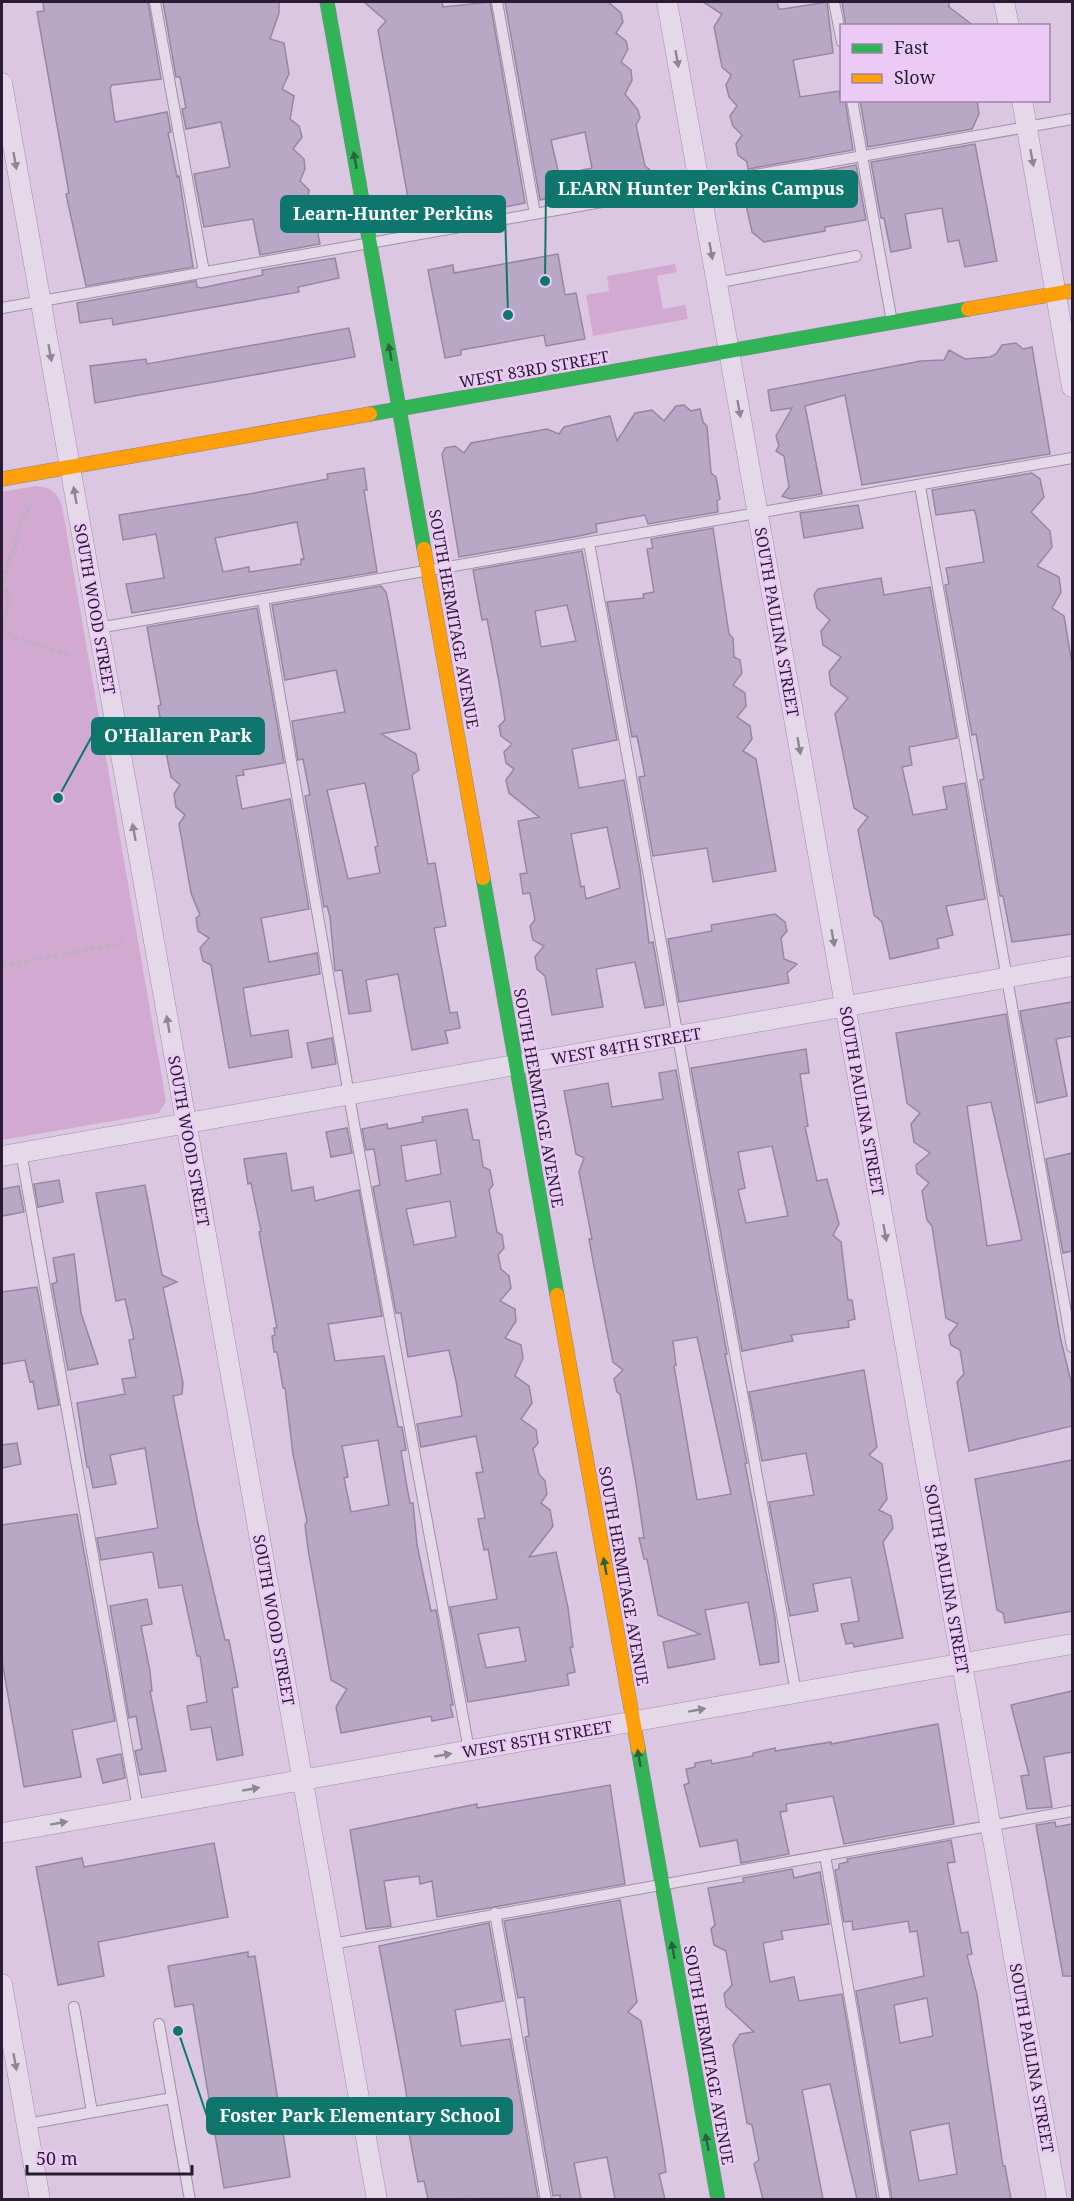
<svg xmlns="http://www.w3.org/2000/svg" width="1074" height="2201" viewBox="0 0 1074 2201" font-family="'Noto Serif',serif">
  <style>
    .green { fill: #d2a9d0 }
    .building { fill: #b9a8c5; stroke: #9687a1; stroke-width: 1.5; fill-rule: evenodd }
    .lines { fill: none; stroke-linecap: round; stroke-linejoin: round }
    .lane-casing { stroke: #9f91a6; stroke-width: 12 }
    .street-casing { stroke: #9f91a6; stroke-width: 21 }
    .fast-casing { stroke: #8f8196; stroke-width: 15 }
    .slow-casing { stroke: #8f8196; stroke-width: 15 }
    .path { stroke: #bcb0c2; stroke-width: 4; stroke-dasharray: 4.5 3; stroke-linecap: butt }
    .lane { stroke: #e5d9e9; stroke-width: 10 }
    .street { stroke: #e5d9e9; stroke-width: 20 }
    .fast { stroke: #30b455; stroke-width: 14 }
    .slow { stroke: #ff9f0a; stroke-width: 14 }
    .oneway { fill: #908497 }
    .oneway2 { fill: #2c6042 }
    .labels { text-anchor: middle; stroke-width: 5; stroke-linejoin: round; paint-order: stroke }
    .street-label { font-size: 16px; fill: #281b33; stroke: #ebcbf5 }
    .leader { fill: none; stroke: #0f766e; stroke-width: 2 }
    .callout-dot { fill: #0f766e; stroke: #ebcbf5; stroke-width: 2 }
    .callout { fill: #0f766e; stroke: #0f766e; stroke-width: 2 }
    .callout-label { font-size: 18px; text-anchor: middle; font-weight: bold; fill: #fff }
  </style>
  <rect width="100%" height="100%" fill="#dbc7e2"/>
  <path class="green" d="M675,264L677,272L657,276L663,309L685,305L688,319L593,336L586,295L609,291L607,276Z
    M35,486C50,487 57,491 62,506L166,1101L159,1113L2,1140V492Z"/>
  <path class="building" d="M43,2H148L161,79L112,85L110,88L115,122L167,112L171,132L168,133L177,177L179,176L193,267L86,286L66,194L69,193L37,12L44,11Z
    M163,2H279V13L270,39L284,43L289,74L282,89L294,96L290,119L299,126L302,137L293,149L304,159L305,169L300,181L309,190L305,219L315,217L320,244L260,255L253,219L204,227L194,174L230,167L221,122L186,129L182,109L186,108L180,77H176Z
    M364,2H442L443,7L490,2L525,203L413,226L378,30L386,21Z
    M505,2H608L621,13L623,22L616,33L626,41L628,49L621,62L631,70L632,80L625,94L638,110L640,118L636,125L645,166L650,170L651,184L589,196L588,189L540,200ZM585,132L592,168L559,175L551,140Z
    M703,2H777L779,9H783L827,2L833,53L793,60L800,97L839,91L841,100H845L853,150L748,169L747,162L738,155L736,144L742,135L733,126L730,116L737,106L729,97L726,85L731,75L722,67L714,27L722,14Z
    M842,2H949V7L974,26H846Z
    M860,100H977L979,114L972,129L868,147Z
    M975,144L997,261L965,267L959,240L948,242L942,208L905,214L911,248L891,252L884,218H881L871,162Z
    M856,165L866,220L825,227V231L764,242L752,232L742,186Z
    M558,254L565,295L576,293L585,339L546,346L544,335L461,350V355L445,358L428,270L453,265L454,273Z
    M335,258L339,278L298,287L299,292L113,325L112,318L80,323L77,303L196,281L197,287L201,288L263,275L262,270Z
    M349,328L355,357L95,403L90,366L146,359L147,364Z
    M1016,343L1023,349L1032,347L1050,454L862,485L845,395L805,406L822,494L791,499L782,496L789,487L784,456L776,451L779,446L776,436L792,408L771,411L768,390L921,361L944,360L949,350L965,359L990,357L996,354L1002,345Z
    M684,405L691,411L700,409L703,422L707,426L711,473L716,477L720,499L717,501L718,512L648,524L645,515L596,524L597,532L579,536L459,557L442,454L445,448L455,446L464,453L471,443L482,441L547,429L559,434L564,427L610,416L617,441L635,413L652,410L664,421L676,406Z
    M364,468L367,490H364L377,572L132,613L126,584L164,578L156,534L123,540L119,515L249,494L328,479L327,474ZM297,522L304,559H301V564L249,572V567L223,572L215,538Z
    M1032,473L1040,479L1044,497L1031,512L1050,531L1052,547L1037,566L1059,577L1061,592L1052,608L1064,616L1072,664V934L1012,942L1003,896H1000L980,780L984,779L976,734L972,735L945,585L949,584L946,568L984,562L976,515L974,510L936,515L932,490Z
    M858,505L863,528L804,538L800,513Z
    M713,528L729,634L733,638L734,657L740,660L742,673L733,685L745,693L746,706L737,717L750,726L752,739L743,751L756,759L776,871L713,882L707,848L653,856L639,777L645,776L637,736L632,737L607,602L644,598L643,594L654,592L647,549L653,548L651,539Z
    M582,551L617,740L572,749L579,788L624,780L640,870L649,943L653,942L664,1005L645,1008L635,962L596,969L603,1007L552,1015L545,976L537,969L535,957L544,946L533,940L530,926L535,920L530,893L523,894L520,874L527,873L518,821L539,817L509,793L506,780L514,769L506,763L504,752L512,744L501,736L499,726L505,720L500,687L487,619L482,620L473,570ZM567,605L576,641L541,647L535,611ZM607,827L620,888L586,899L584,886L581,887L571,834Z
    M881,578L884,595L930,587L957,738L909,747L912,765L902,767L913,815L947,809L943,787L965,783L985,899L946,906L953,935L937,939L939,948L890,959L882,922L874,915L858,830L868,817L854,808L835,714L848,698L831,685L829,672L841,657L823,645L821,631L830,620L817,608L814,595L818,589Z
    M381,586L386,592L389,606L410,729L381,734L416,754L419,770L412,775L428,864L435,863L446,926L434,928L450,1013L457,1012L460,1028L445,1031L448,1043L412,1050L398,974L366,980L371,1011L349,1014L342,970L335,971L330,917L327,906L324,907L305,796L310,795L303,759L298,760L292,721L345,712L336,670L285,680L272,605ZM365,783L378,846L375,847L380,873L348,879L327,790Z
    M257,608L284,763L243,770L244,775L236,776L242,809L290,799L309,909L261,918L269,962L317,953L320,974L243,988L251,1036L288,1030L292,1057L229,1068L211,965L203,961L200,948L209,938L198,931L196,918L200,915L191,893L179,824L185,815L176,807L174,794L180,785L171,777L167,757L158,706L161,705L147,627Z
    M775,914L785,922L787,931L781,938L784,959L797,964L787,973L789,983L679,1002L668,939L712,931L711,925Z
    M1072,1002V1036L1056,1039L1067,1096L1037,1103L1020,1011Z
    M1006,1014L1060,1336L1071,1382L1072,1426L969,1451L957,1382L964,1374L960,1350L951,1345L949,1335L958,1324L946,1318L932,1226L927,1220L922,1191L929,1183L917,1173L916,1165L930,1153L914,1142L911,1124L920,1113L907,1103L896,1033ZM991,1102L1022,1240L987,1246L967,1106Z
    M332,1038L336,1064L312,1068L307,1043Z
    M806,1049L809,1073L800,1074L808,1126L805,1127L817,1181L827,1179L839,1224L833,1235L841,1242L848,1300H852L855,1319L848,1321L849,1327L791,1335L793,1341L742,1351L691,1068ZM772,1146L788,1216L746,1223L738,1190L745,1188L738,1152Z
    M676,1070L727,1354H725L747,1463L745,1464L775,1618L779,1662L760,1665L748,1602L705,1610L715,1659L668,1668L663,1642L700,1634L658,1615L647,1559H644L639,1538H644L636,1483L620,1394L617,1392L614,1379L623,1370L613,1362L594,1266L589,1239H592L579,1172L584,1158L576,1154L564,1091L608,1083L612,1107L663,1099L659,1073ZM697,1337L731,1494L697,1500L674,1366L676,1365L673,1341Z
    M467,1109L473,1140H479L483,1167L490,1170L493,1185L489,1190L497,1232L502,1235L504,1248L498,1255L501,1269L509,1276L511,1288L500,1301L515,1309L516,1321L505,1338L521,1345L523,1358L515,1376L529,1386L532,1403L521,1419L536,1430L538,1443L533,1449L539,1474L545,1481L547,1494L541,1503L550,1510L553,1526L529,1557L556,1552L568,1608L573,1647H570L575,1672L567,1674L569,1685L468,1702L450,1607L497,1599L488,1549L484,1550L478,1519L485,1518L476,1473L483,1472L476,1436L421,1447L417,1424L462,1416L456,1381L449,1350L408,1357L401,1313H396L373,1187L380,1185L374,1149L366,1150L362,1129L387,1124L388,1129L423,1122L422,1117ZM436,1140L441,1174L406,1181L401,1146ZM450,1201L456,1237L414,1245L406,1209ZM519,1627L526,1661L486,1668L478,1634Z
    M347,1128L352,1153L331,1157L326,1132Z
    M286,1153L292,1191L313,1187L315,1201L359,1190L382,1316L328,1324L335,1361L384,1356L398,1427H402L406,1450L401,1451L407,1487L410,1503H413L417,1545L431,1611L436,1610L453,1705H450L453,1717L432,1721L431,1716L341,1733L336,1707L347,1689L331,1680L308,1549L305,1525L307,1521L293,1454L285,1388H283L277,1352H274L272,1336L275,1335L274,1328H277L259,1232L261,1231L251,1183L248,1184L244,1159ZM378,1440L389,1505L351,1512L344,1478L348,1477L342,1446Z
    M1072,1153V1251L1063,1253L1046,1159Z
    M59,1180L63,1202L38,1207L34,1184Z
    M145,1185L162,1275L177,1282L163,1288L183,1383L182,1394L173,1396L198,1524L225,1640H229L238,1687L232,1688L243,1755L217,1760L211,1727L191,1730L187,1706L207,1702L200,1656H197L182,1585L159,1588L153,1553L151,1552L101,1560L97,1538L158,1528L145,1448L110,1455L116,1484L93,1488L89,1467H87L77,1403L125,1394L122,1379L136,1377L129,1340L134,1339L125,1299L116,1301L96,1193Z
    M19,1186L24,1212L2,1216V1189Z
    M74,1254L81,1313L98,1364L68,1370L52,1284L57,1282L53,1258Z
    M37,1287L59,1405L38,1409L33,1381L30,1382L25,1360L2,1364V1292Z
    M864,1370L877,1447L869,1455L882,1464L887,1499L879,1510L891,1516L893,1528L883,1542L903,1638L854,1647L853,1643L846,1644L841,1624L859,1621L851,1577L813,1584L818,1611L790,1616L769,1502L814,1495L806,1453L762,1461L749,1392Z
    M17,1443L21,1464L2,1468V1445Z
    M1072,1460V1611L1005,1623L1003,1613L997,1610L975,1479Z
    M77,1514L115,1721L72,1730L81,1777L24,1787L2,1661V1525Z
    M147,1599L152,1624L141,1626L150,1671L152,1691H150L166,1771L140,1775L135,1751L142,1749L136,1716L129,1718L110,1606Z
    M1072,1691V1752L1044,1757L1052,1807L1027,1809L1021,1776L1029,1775L1011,1705Z
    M938,1724L954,1824L844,1844L833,1796L786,1804L787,1811L780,1812L789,1854L741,1863L737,1840L700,1847L684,1785L689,1783L686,1769L695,1767V1763L711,1760L712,1764L753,1756V1753L775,1748V1751L831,1742V1744Z
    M121,1754L125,1778L103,1783L97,1759Z
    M610,1785L625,1884L437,1917L432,1881L420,1884L419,1876L384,1881L391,1926L366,1929L350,1830L477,1804V1808Z
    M1055,1822L1056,1827L1072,1824V1976H1063L1036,1825Z
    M951,1840L955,1862L947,1863L961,1933L968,1932L972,1954L967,1955L977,1995L1003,2166H1005L1011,2199H892L856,1991L924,1976L917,1931L910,1932L908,1921L853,1930L852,1921L844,1922L835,1870L839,1869V1864L848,1862L847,1859ZM927,1998L933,2036L900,2043L894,2005ZM949,2123L957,2174L919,2181L910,2131Z
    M214,1843L228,1917L98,1942L104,1976L58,1985L36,1867L82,1858L84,1867Z
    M792,1869L794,1878L820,1872L829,1924L781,1931L783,1939L763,1943L770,1982L794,1977L799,2001L842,1994L877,2199H857L830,2084L802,2090L823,2199H763L754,2164L759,2160L752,2125L747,2123L733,2045L740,2034L754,2032L726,2006L724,1994L732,1985L726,1951L714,1945L711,1929L715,1925L708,1888L744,1882L743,1878Z
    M620,1900L637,2002L628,2012L641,2021L663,2150L666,2172L659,2174L665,2199H615L607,2157L574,2163L581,2199H560V2195L553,2196L525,2037L529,2036L524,1997L518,1998L504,1921Z
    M489,1923L503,2001L455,2010L461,2046L510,2039L538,2198L428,2199L424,2181L418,2182L409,2133H412L405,2085L379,1946Z
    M248,1952V1957L255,1956L290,2177L224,2188L193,2004L175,2007L168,1966Z"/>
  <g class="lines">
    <defs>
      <path id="lane" d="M155,2L204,272
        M497,2L535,214
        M834,2L842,42
        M852,100L892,322
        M716,283L856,256
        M2,308L1072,119
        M920,486L1072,1347
        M589,543L796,1693
        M263,599L354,1124L469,1750
        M98,628L1072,458
        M21,1152L138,1809
        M825,1855L885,2200
        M495,1913L546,2200
        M332,1944L1072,1811
        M74,2007L92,2112
        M159,2024L172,2098
        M27,2124L172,2098L190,2200"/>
      <path id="street" d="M667,2L1057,2200
        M1004,2L1009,26
        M2,83L377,2200
        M1022,100L1072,387
        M2,1156L1072,966
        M2,1833L1072,1644
        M2,1984L40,2200"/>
      <path id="fast" d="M327,2L424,549
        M370,414L968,309
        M483,878L557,1295
        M638,1748L718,2200"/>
      <path id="slow" d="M968,309L1072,291
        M2,479L370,414
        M424,549L483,878
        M557,1295L638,1748"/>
    </defs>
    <use href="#lane" class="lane-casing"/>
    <use href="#street" class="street-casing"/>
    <use href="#fast" class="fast-casing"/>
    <use href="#slow" class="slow-casing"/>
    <path class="path" d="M2,581C8,594 13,610 2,620
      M2,582L15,544L18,526L33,502
      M2,629L16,638L73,656
      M2,966L123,943"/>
    <use href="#lane" class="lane"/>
    <use href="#street" class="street"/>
    <use href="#fast" class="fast"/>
    <use href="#slow" class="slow"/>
  </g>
  <defs><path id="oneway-solid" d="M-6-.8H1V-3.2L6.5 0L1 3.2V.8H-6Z" transform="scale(1.5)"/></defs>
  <g class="oneway">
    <use href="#oneway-solid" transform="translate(677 59) rotate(80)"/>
    <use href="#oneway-solid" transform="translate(1032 158) rotate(80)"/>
    <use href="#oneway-solid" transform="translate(15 161) rotate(80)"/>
    <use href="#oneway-solid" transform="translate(711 251) rotate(80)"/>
    <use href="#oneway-solid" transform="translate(50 353) rotate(80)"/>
    <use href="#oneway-solid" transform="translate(739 409) rotate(80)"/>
    <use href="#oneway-solid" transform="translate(75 495) rotate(-100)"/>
    <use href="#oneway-solid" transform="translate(799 746) rotate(80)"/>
    <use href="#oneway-solid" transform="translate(134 832) rotate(-100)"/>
    <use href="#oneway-solid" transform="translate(833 938) rotate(80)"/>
    <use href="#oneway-solid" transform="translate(168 1024) rotate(-100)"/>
    <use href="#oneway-solid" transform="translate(885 1233) rotate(80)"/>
    <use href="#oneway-solid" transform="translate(697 1710) rotate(-10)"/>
    <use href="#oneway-solid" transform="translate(443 1755) rotate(-10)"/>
    <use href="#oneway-solid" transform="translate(251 1789) rotate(-10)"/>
    <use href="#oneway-solid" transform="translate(59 1823) rotate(-10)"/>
    <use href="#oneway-solid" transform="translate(15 2062) rotate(80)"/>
  </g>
  <g class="oneway2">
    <use href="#oneway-solid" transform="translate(355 160) rotate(-100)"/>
    <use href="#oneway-solid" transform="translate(390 352) rotate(-100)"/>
    <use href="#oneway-solid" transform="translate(605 1566) rotate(-100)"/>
    <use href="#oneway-solid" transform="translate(639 1758) rotate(-100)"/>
    <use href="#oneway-solid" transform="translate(673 1950) rotate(-100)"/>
    <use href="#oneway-solid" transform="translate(707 2142) rotate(-100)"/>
  </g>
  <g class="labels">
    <g class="street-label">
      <text transform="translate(534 369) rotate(-10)" y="6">WEST 83RD STREET</text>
      <text transform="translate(95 609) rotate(80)" y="6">SOUTH WOOD STREET</text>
      <text transform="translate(454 619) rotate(80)" y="6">SOUTH HERMITAGE AVENUE</text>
      <text transform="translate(777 622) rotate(80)" y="6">SOUTH PAULINA STREET</text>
      <text transform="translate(626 1046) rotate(-10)" y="6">WEST 84TH STREET</text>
      <text transform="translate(539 1098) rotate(80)" y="6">SOUTH HERMITAGE AVENUE</text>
      <text transform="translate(862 1101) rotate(80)" y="6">SOUTH PAULINA STREET</text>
      <text transform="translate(189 1141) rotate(80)" y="6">SOUTH WOOD STREET</text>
      <text transform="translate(624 1576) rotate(80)" y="6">SOUTH HERMITAGE AVENUE</text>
      <text transform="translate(947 1579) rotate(80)" y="6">SOUTH PAULINA STREET</text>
      <text transform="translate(274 1620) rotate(80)" y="6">SOUTH WOOD STREET</text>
      <text transform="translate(537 1739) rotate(-10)" y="6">WEST 85TH STREET</text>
      <text transform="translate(709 2055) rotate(80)" y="6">SOUTH HERMITAGE AVENUE</text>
      <text transform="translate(1032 2058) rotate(80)" y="6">SOUTH PAULINA STREET</text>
    </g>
  </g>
  <path class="leader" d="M545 281L546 189M508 315L505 214M58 798L92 736M178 2031L207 2116"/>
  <g class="callout-dot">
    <circle cx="545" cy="281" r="6"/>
    <circle cx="508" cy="315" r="6"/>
    <circle cx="58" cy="798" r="6"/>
    <circle cx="178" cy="2031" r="6"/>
  </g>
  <g class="callout">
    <rect x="546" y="171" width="311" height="36" rx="6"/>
    <rect x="281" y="196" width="224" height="36" rx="6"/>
    <rect x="92" y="718" width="172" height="36" rx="6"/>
    <rect x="207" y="2098" width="305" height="36" rx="6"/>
  </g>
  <g class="callout-label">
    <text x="701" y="195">LEARN Hunter Perkins Campus</text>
    <text x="393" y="220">Learn-Hunter Perkins</text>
    <text x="178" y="742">O'Hallaren Park</text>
    <text x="360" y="2122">Foster Park Elementary School</text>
  </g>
  <rect width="1074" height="2201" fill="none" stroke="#281b33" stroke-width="6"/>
  <rect x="840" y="24" width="210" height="78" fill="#ebcbf5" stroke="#9d85a7" stroke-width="1.5"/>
  <rect x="852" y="44" width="30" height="9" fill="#30b455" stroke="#9d85a7" stroke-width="1.5"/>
  <text x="894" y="54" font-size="18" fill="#281b33">Fast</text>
  <rect x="852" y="74" width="30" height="9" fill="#ff9f0a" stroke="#9d85a7" stroke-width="1.5"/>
  <text x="894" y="84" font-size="18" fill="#281b33">Slow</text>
  <path d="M27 2165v9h165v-9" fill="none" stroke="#281b33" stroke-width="3"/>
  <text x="36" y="2165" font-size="18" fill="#281b33" stroke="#ebcbf5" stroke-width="4.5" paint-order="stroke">50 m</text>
</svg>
